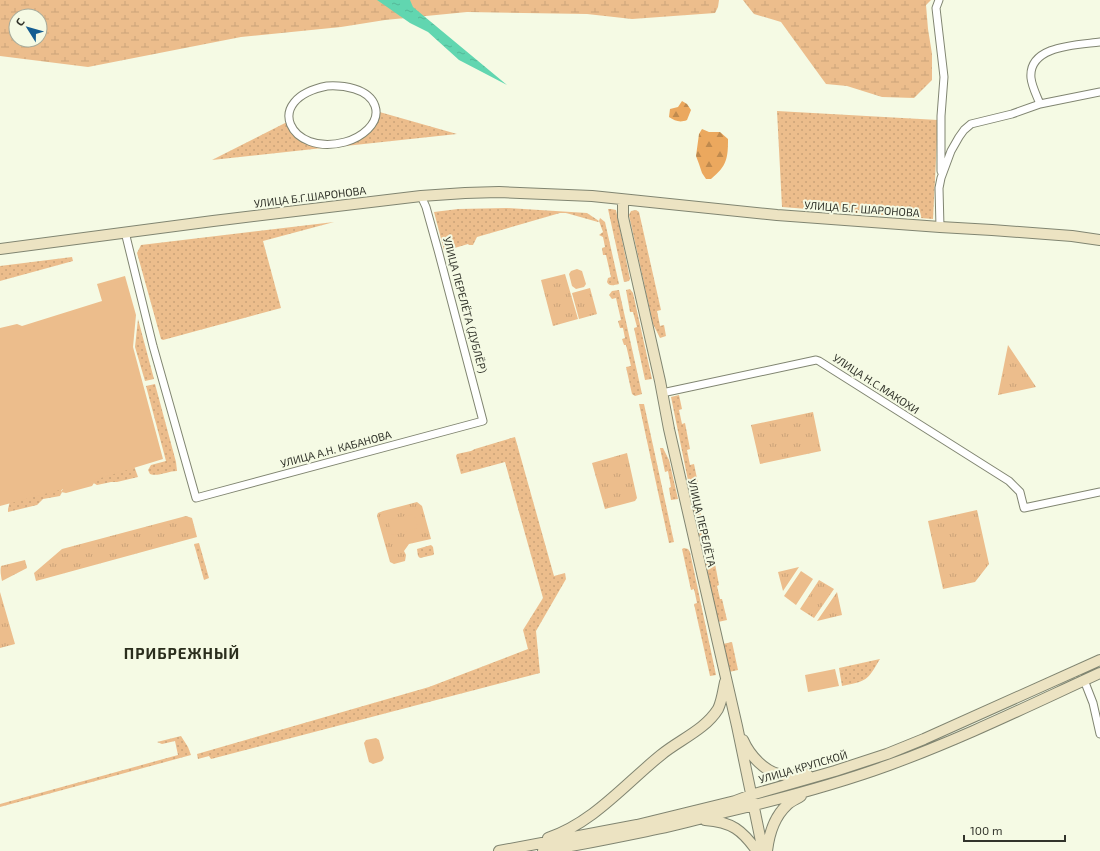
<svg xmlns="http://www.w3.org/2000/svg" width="1100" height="851" viewBox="0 0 1100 851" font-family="'Exo 2',sans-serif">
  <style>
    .grass { fill: url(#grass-dots) }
    .forest { fill: url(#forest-firs) }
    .wetland { fill: url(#wetland-marsh); fill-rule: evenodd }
    .park { fill: url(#park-tufts) }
    .garden { fill: #ecbd8c }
    .water { fill: url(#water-ripples) }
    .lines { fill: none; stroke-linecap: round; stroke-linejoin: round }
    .street-casing { stroke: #808571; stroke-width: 9 }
    .secondary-casing { stroke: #808571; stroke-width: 12 }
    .street { stroke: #fff; stroke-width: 7 }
    .secondary { stroke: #ece3c2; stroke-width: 10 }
    .labels { text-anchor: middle; stroke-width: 4; stroke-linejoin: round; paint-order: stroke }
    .street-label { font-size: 11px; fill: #32342b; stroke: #f5fae4 }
    .district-label { font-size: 15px; font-weight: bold; letter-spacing: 1px; fill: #2b2e1d; stroke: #f5fae4 }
  </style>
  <defs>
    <pattern id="grass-dots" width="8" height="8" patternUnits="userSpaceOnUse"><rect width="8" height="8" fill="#ecbd8c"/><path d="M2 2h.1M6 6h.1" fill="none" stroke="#cba379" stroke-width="1.8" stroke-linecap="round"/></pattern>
    <pattern id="forest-firs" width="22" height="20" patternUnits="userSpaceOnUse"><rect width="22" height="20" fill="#eba85e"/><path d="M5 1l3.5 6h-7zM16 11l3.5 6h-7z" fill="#bf8a4e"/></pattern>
    <pattern id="wetland-marsh" width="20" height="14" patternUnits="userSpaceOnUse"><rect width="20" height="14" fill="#ecbd8c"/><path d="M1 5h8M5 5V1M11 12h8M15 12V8" fill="none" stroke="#cba379"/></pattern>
    <pattern id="park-tufts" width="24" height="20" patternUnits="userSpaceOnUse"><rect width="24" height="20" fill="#ecbd8c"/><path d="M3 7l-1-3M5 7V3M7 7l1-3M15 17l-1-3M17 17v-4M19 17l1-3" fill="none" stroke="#cba379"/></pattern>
    <pattern id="water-ripples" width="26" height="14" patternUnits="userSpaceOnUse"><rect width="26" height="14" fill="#61d6b0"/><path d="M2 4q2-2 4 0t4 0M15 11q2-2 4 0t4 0" fill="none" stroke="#55b898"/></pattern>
  </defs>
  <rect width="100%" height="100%" fill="#f5fae4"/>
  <path class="grass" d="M376,111L457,134L336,147L335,144L368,130Z
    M777,111L938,120L933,219L782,207Z
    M289,121L302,138L332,144V147L212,160Z
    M507,208L587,213L599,221L598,222L566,213H560L477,237L473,245H469L468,244L448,250H444L434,212L458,209Z
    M608,209H611L616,210L630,279L629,281L624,282Z
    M636,210L639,212L661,310L657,311L660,326L664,325L666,336L660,338L653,324L629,215L631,211Z
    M600,218L605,222L619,284C614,285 609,287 607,282L608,278L611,277L606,255H603L602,248L605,247L603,237L599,235L603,232L599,221Z
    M334,222L263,241L281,308L163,340L161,339L137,253L141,245Z
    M72,257L73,261L0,281V266Z
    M630,289L633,293L652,379L645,380L634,328L637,327L633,312H630L626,290Z
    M619,290L642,394L635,396L632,394L626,367L631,366L626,345H624L622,339L625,338L623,328H620L618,321L621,320L616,298L612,299L609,295L612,291Z
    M138,319L154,379L145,381L135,347Z
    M155,384L176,462L177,471C168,471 158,477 150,474L148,470L151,465L166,461L146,386Z
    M679,395L682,409L679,410L682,424L685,423L690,449L687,450L690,465L694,464L700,493L691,495L671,397Z
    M639,404H644L674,542L669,543Z
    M515,437L554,576L565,573L566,579L536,631L540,673L211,759L209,756L198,759L197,754L429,687L528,649L523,630L543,598L505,462L461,474L456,456L457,454L471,451L475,449Z
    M660,448H663L669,460L678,499L671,500L669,488L671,487L668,471L665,472Z
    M133,463L138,477L117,482H111L97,485L88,480Z
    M67,483L61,491L62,492L60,496L43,499L37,505L8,512V509L10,501Z
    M701,500L702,504L699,505L702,520H705L710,541L701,543L692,502Z
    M199,543L209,578L204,580L194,544Z
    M431,545L433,547L434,554L433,555L420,558L418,556L417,549Z
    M684,548L688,549L690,552L716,675L710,676L694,604L697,603L694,589L691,590L682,549Z
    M713,553L719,585L717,586L720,599H722L727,620L718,622L704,555Z
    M732,642L738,670L729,672L723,644Z
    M880,659C867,681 867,681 842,686L839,668Z
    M181,736L188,747L191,755L0,807V804L178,755L175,741L162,744L157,742Z"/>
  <path class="forest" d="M682,101L687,104L691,110L687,120C680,123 675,121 669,117L670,109L678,107Z
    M702,129L709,132H720L728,139C728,158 727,166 711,179H706L702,173L699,164L696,156L699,134Z"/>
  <path class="wetland" d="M0,0H719L718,7L715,13L632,19L587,14L467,12L385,20L341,27L241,37L88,67L0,56ZM16,16H40V40H16Z
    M743,0H931L926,5L928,29L932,54V80L914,98L882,97L847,86L826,84L781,22L754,14L746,4Z"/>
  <path class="park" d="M565,274L578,319L553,326L541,280Z
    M590,288L597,314L579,319L572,293Z
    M1008,345L1036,387L998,395Z
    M813,412L821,451L760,464L751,425Z
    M627,453L637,498L635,501L605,509L592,463Z
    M417,502L422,506L431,539L409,544L404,551L406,555L405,561L394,564L390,562L377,516L378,513L383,511Z
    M977,510L989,564L975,582L943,589L928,521Z
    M186,516L192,518L197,537L36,581L34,573L62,549Z
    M25,560L27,568L2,581C1,576 0,571 1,566Z
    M799,567L783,591L778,572Z
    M819,580L834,589L814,618L800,609Z
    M0,592L15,644L0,648Z
    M837,592L842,615L817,621Z"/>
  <path class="garden" d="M577,269L582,271L586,284L584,287L576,289L572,286L569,274L571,271Z
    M125,276L136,315L133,347L163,459L91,481L94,483L92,486L66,493L61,492L63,489L0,506V328L17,324L22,326L102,301L97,284Z
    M414,514L418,528L392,535L388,520Z
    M801,571L813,579L796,605L784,596Z
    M835,669L839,686L808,692L805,675Z
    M376,738L379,740L384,758L382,761L373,764L369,762L364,743L366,740Z"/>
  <path class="water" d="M377,0H410L413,7L507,85L484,73L459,60L428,32L410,23Z"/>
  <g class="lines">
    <defs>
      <path id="street" d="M939,0L936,8L944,77L941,116V171
        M327,86C342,85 369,88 375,106C381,124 360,138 345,142C290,157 261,99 327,86Z
        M1040,104C1037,96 1032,87 1031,78C1028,45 1078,45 1100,42
        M940,227L939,188L941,178L951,151L959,137L964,130L971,124L1012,114L1040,104L1100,92
        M125,232L153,346L196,498L483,421L438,250L426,207L421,196
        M662,393L816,360L819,361L1009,481L1020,492L1024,508L1100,492
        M1084,680L1093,703L1100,734"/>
      <path id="secondary" d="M623,200V217L660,381L669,429L737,726L763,851
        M0,249L213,221L421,196L465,193L499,192L592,196L777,215L940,227L992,230L1072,236L1100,240
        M743,740C750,756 765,772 782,775C790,777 799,775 807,774
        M705,820C732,822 742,830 757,851
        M548,838C593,823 625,784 661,755C679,740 705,730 718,709C722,701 723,691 725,682
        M499,851L637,825L735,801L751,795L835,771L887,754L924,739L1100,660
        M543,851C578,845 613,838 647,831C675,826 702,818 730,811C784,798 837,784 889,765C961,739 1030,705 1100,673
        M767,851C769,834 774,817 787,805C791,801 797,799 801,796"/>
    </defs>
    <use href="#street" class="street-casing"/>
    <use href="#secondary" class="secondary-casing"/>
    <use href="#street" class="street"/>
    <use href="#secondary" class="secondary"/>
  </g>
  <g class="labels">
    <g class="street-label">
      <text transform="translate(310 197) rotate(-7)" y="4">УЛИЦА Б.Г.ШАРОНОВА</text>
      <text transform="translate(862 209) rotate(4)" y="4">УЛИЦА Б.Г. ШАРОНОВА</text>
      <text transform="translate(465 305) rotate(75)" y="4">УЛИЦА ПЕРЕЛЁТА (ДУБЛЁР)</text>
      <text transform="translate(876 384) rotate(33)" y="4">УЛИЦА Н.С.МАКОХИ</text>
      <text transform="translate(336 449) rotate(-15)" y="4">УЛИЦА А.Н. КАБАНОВА</text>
      <text transform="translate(702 523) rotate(77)" y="4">УЛИЦА ПЕРЕЛЁТА</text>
      <text transform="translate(803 767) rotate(-16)" y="4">УЛИЦА КРУПСКОЙ</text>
    </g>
    <g class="district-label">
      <text x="182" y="659">ПРИБРЕЖНЫЙ</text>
    </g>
  </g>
  <g transform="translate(28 28) rotate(307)"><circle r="19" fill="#f5fae4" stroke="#a7ab9a"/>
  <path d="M0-3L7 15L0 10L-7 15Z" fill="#145d91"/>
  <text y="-6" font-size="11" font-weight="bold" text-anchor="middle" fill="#32342b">С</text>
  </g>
  <path d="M964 835v6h101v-6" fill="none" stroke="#32342b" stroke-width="2"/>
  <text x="970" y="835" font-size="12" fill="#32342b" stroke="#f5fae4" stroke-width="3" paint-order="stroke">100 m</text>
</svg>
